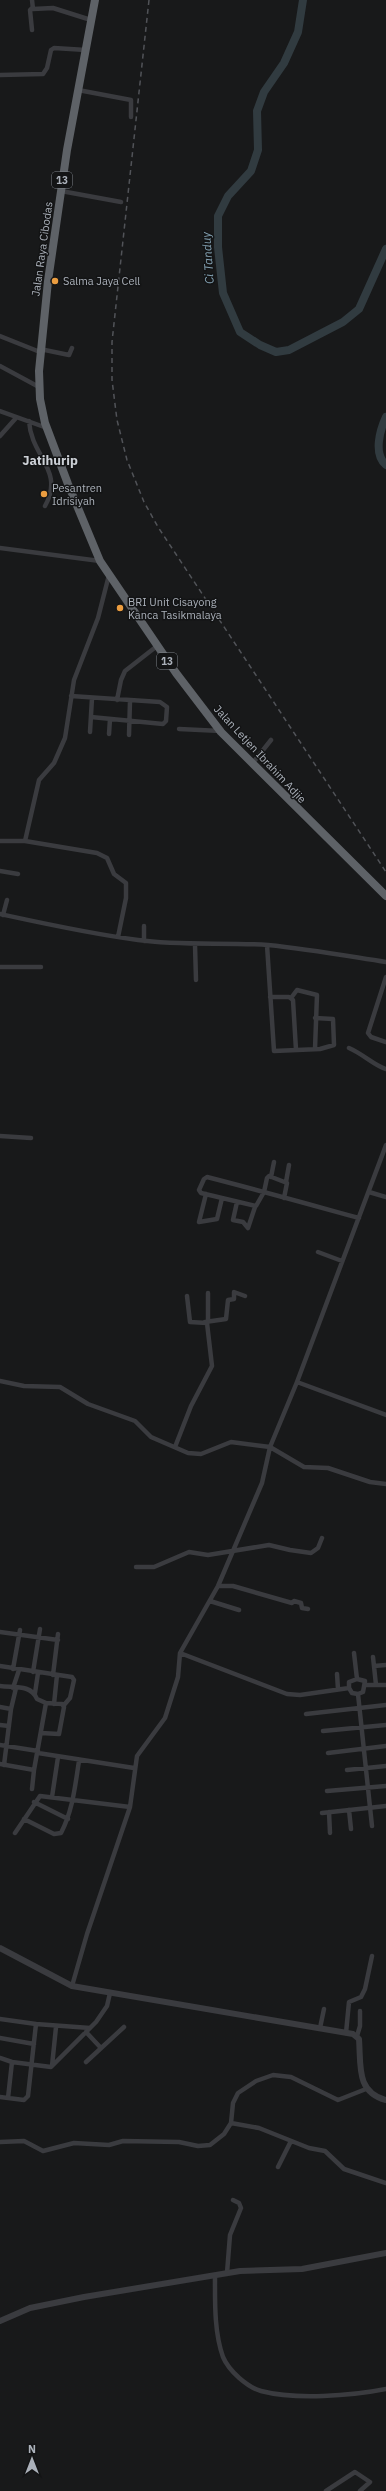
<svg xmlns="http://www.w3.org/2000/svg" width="386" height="2491" viewBox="0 0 386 2491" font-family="'IBM Plex Sans',sans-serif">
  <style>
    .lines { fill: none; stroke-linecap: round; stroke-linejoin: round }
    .river { stroke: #313b40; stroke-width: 8 }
    .minor { stroke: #3a3b3f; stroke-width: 4.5 }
    .tertiary { stroke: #3a3b3f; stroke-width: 6 }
    .trunk { stroke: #5e6267; stroke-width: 8 }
    .rail { stroke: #515358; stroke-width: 1.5; stroke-dasharray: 5 4; stroke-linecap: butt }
    .poi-dot { fill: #eb9d40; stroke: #131415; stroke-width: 1.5 }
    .labels { text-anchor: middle; stroke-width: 3; stroke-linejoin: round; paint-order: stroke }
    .shield { fill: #131415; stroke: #7d8288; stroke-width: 1 }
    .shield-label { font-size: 10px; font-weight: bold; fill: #abb1ba }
    .street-label { font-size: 11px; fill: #abb1ba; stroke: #131415 }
    .poi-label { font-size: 11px; fill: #abb1ba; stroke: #131415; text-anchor: start }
    .water-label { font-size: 12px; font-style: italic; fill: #84a2b3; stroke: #131415 }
    .quarter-label { font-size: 13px; font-weight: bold; fill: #ccd0d6; stroke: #131415 }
  </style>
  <rect width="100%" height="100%" fill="#18191a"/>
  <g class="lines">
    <path class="river" d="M303,0L298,32L284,63L264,92L257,111L258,150L251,171L228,196L218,216V247L223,293L240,332L260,345L276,352L289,350L343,322L359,309L386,249
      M386,417C380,430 373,454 386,465"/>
    <path class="minor" d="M32,0L33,9L53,8L91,20
      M32,8L30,10L32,30
      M0,75L43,74L47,68L51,50L54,48L86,50
      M78,90L131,100V117
      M61,191L121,202
      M0,336L40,352
      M40,349L69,355L72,348
      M0,366L39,387
      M0,411L47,428
      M29,421C31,457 65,470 45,506
      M0,436L16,418
      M0,548L100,561
      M71,696L160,702L167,707L166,721L163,724L91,717
      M117,700L121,680L125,671L157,646
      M179,729L221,731
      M90,732L92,698
      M109,734L110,719
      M129,735L130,701
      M252,764L271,740
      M0,841H25L39,780L54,763L65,738L74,680L98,618L109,575
      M25,841L97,853L107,858L114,874L126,883V898L118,937
      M0,871L18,874
      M0,914C46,924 91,934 138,940C181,946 225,942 268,945C308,949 347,956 386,962
      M3,915L7,900
      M144,941V926
      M195,945L196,980
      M267,945L274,1051L320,1049L334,1045L333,1019L315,1018
      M0,967H41
      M386,977L368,1033L371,1037L386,1042
      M270,997H289L293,1000L296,1050
      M291,998L297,990L317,995L315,1049
      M349,1048C363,1054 375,1066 386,1069
      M0,1136L31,1138
      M271,1177L274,1162
      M286,1182L289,1165
      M369,1192L386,1197
      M206,1194L199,1222L217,1219L222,1198
      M284,1198L287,1183L269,1176L267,1178L264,1192L256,1206L201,1193L199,1190L204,1179L207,1177C258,1190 308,1204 359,1218
      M237,1202L233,1220L243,1222L248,1228L255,1207
      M318,1252L342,1261
      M208,1293V1320
      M205,1322L226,1319L228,1300L234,1299V1292L245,1296
      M0,1381L24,1386L60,1387L88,1404L135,1421L151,1437L188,1453L201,1454L231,1442L270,1447L304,1467L328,1468L370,1482L386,1484
      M297,1382L386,1415
      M175,1447L191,1406L212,1366L207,1323L190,1322L187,1296
      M136,1567H154L189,1552L208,1555L269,1545L290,1550L311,1553L318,1548L322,1538
      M218,1586H233L292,1603L294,1601L301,1603L302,1608L308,1609
      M210,1601L239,1610
      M0,1632L58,1640
      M180,1653L287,1694L300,1695L349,1688L352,1693L358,1694L372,1826
      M373,1657L376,1685
      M0,1666L72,1677L74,1680L70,1698L64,1705
      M374,1666L386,1665
      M13,1669L20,1630
      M33,1672L40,1629
      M337,1674L338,1689
      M53,1675L58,1634
      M357,1679L365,1681L363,1692L358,1694
      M366,1685H386
      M0,1686C14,1688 31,1684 37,1699L46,1703L34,1770L0,1764
      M13,1688L19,1670
      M349,1688V1682L357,1679L354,1653
      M35,1693L38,1673
      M54,1704L57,1675
      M0,1707L11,1709L16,1688
      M306,1714L386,1705
      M0,1725L9,1726
      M323,1731L386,1725
      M41,1733L59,1734L64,1707L62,1704L46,1703
      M0,1745L38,1751
      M38,1753L134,1768
      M328,1753L386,1746
      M4,1765L11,1709
      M347,1770L386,1766
      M32,1789L34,1770
      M327,1791L386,1786
      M52,1797L58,1757
      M34,1802L68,1819
      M349,1810L351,1829
      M329,1812L330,1833
      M322,1813L386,1806
      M24,1819L54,1834L61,1833C73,1810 75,1786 79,1761
      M15,1833L40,1796L130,1807
      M72,1986L87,1934L130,1807L137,1756L165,1718L178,1677L180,1653L218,1586L262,1483L270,1447L297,1382L386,1145
      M0,2019L36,2024
      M320,2028L324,2009
      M86,2032L101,2048
      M346,2033L349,2002L361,1997L365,1989L372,1956
      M357,2036L360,2026V2011
      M0,2038L34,2044
      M0,2058L12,2062L51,2067L96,2022L107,2006L110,1993
      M86,2062L124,2027
      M52,2066L56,2027
      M0,2097L24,2100L28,2096L36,2024L90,2028
      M8,2098L12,2062
      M231,2123L259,2128L309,2148L325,2151L344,2169L386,2183
      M0,2142L24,2141L43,2151L74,2143L109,2145L123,2141L179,2142L198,2146L210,2145L224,2134L231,2123L233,2103L238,2093L256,2081L273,2075L291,2077L338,2100L366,2089
      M278,2167L291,2141
      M227,2273L230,2235L241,2208L239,2203L233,2200
      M215,2275C215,2301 214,2332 223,2357C229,2371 247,2387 261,2391C295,2400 351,2396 386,2389
      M326,2491L355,2472L370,2482L360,2491"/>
    <path class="tertiary" d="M0,1948L72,1986L353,2034L359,2039C361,2066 356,2092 386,2100
      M0,2321L30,2308L84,2297L240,2271L302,2269L386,2253"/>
    <path class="trunk" d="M95,0L67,150L48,281L39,371L40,399L45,423L68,484L100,561L176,673L221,732L386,896"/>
    <path class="rail" d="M149,0L112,342V380L117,420L127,460L144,502L158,527L386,872"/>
  </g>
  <g class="poi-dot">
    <circle cx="55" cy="281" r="4"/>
    <circle cx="44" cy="494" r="4"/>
    <circle cx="120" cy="608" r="4"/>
  </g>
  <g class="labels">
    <g class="shield">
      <rect x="52" y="172" width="20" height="16" rx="3"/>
      <rect x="157" y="653" width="20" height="16" rx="3"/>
    </g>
    <g class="shield-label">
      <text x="62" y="184">13</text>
      <text x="167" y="665">13</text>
    </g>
    <g class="street-label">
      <text transform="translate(42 249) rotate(-82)" y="4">Jalan Raya Cibodas</text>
      <text transform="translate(260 754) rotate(47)" y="4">Jalan Letjen Ibrahim Adjie</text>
    </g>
    <g class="poi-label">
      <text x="63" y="285">Salma Jaya Cell</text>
      <text x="52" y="492">Pesantren<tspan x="52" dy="13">Idrisiyah</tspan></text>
      <text x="128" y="606">BRI Unit Cisayong<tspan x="128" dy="13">Kanca Tasikmalaya</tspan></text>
    </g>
    <g class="water-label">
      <text transform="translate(208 258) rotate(-94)" y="4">Ci Tanduy</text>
    </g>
    <g class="quarter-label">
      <text x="50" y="465">Jatihurip</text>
    </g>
  </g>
  <g transform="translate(32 2459)" stroke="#131415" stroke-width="3" paint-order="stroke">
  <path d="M0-3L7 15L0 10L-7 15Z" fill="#abb1ba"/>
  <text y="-6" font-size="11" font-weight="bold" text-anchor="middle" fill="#abb1ba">N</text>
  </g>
</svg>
